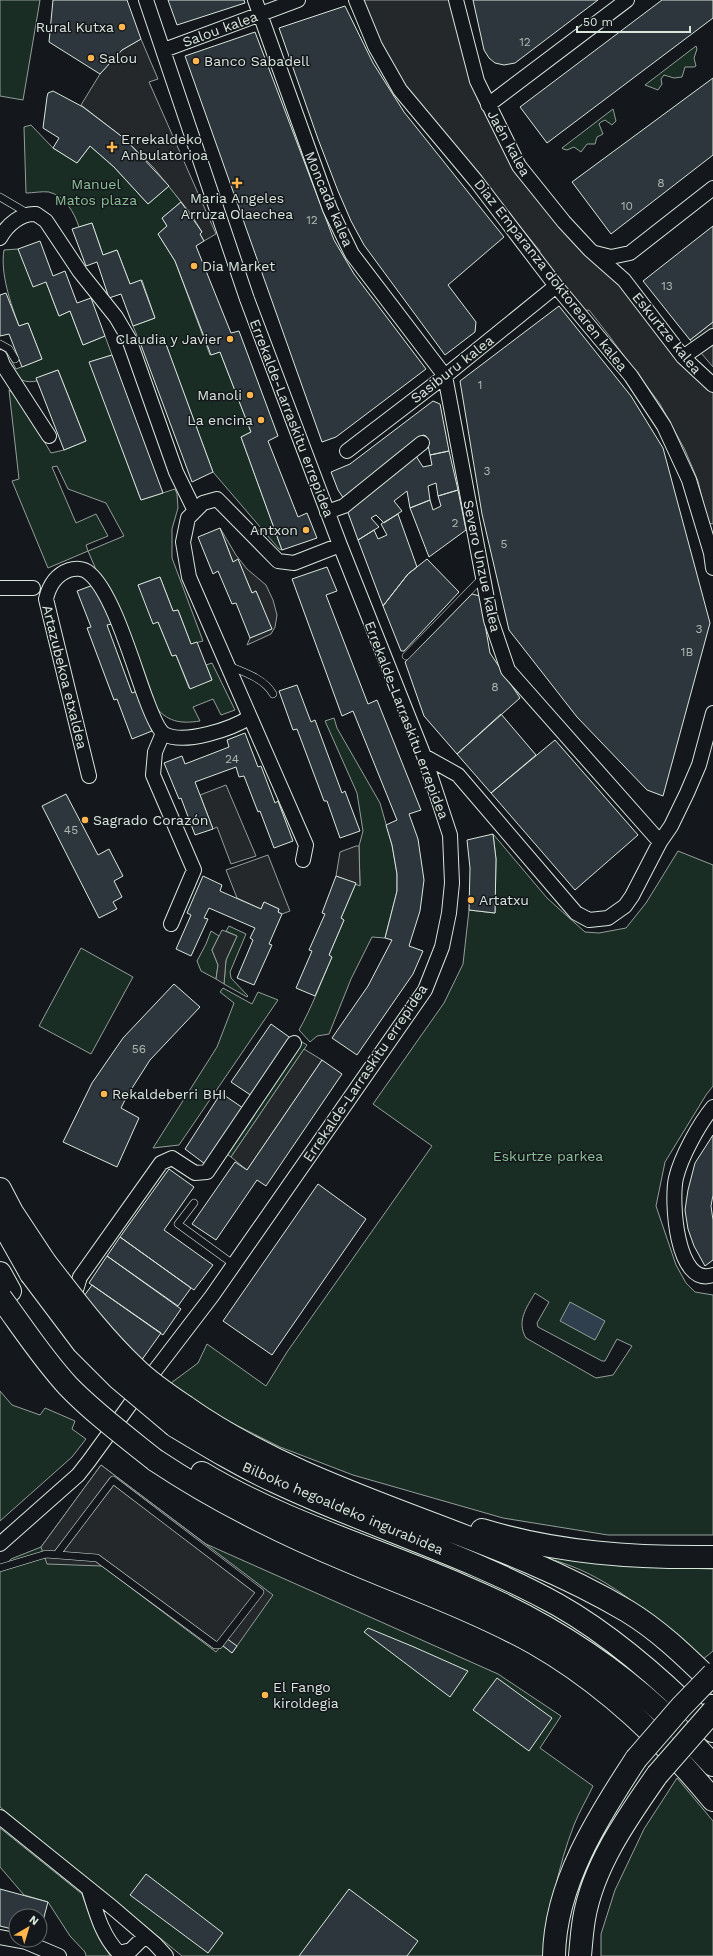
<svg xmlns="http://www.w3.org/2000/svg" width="713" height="1956" viewBox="0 0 713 1956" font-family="'Work Sans',sans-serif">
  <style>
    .green { fill: #1a2d24; stroke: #939e99; fill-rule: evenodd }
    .parking { fill: #24282b; stroke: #939e99 }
    .water { fill: #2f3f4d; stroke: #939e99 }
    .building { fill: #2c363c; stroke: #d8e6dc }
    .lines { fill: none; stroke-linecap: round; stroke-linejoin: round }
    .lane-casing { stroke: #d8e6dc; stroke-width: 8 }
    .street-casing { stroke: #d8e6dc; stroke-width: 16 }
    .highway-casing { stroke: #d8e6dc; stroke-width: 24 }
    .lane { stroke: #14181c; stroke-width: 7 }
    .street { stroke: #14181c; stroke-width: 14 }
    .highway { stroke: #14181c; stroke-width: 22 }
    .highway-bridge-casing { stroke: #d8e6dc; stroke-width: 24; stroke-linecap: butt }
    .highway-bridge { stroke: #14181c; stroke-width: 22 }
    .poi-dot { fill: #ffb74d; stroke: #14181c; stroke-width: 1.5 }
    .labels { text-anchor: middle; stroke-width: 3; stroke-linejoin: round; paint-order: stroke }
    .number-label { font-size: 12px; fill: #adbab4 }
    .poi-label { font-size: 14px; fill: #d8e6dc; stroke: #14181c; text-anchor: start }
    .street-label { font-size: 14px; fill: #d8e6dc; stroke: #14181c }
    .park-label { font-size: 14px; fill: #8ac095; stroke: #14181c }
  </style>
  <rect width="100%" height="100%" fill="#14181c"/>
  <path class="green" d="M0,0H40L23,100L0,96Z
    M696,46L697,49L694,58L696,66L694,67H685L682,77L674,78L664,75L661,79L662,84L658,90L645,85Z
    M613,109L616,121L612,125L605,120L601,122L599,124L603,134L597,137L595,144H587L581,152L574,147L567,150L563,149L562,148Z
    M31,125L53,148L77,163L90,146L114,167L148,204L169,186L181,202L162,218L167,226L158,234L175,261L210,355L220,352L251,432L241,437L282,550L279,549L213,472L163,337L141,345L133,326L155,318L142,280L130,284L117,250L103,255L92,223L79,227C74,212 65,196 49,192C42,191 33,193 26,193L24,127Z
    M18,249L46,282L59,316L70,311L83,345L105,336L112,355L90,362L141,500L175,489L177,494L178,508L172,529V558L203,641L191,644L178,610L173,611L160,577L138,585L158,622L172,656L176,655L189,688L212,680L206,665L212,663L235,710L221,715L213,699L193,707L200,721C180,724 167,722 154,705L88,551L48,568L12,481L19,479L9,390L19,399L51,453L64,450L86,441L58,370L37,378V381C16,385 13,371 5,355L8,354L16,369L42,359L28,323L19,326C11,304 0,274 4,250ZM57,466L68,489L106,503L124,536L88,551L86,545L108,536L96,514L76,523L52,467Z
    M334,718L337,728L380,803L392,845L397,874V891L385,938L372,937L351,979L329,1034L317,1036L310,1042L299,1030C312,1007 321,982 332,957L329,955L344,920L341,918L356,883L360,885L359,846L363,831L357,793L325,721Z
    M493,834L547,898L585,932L599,933L626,928L646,903L678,851L713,865V1086L706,1095L665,1162L656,1206L676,1265L686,1283L695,1292L713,1295V1535H608L503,1518L353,1475L280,1447L222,1418L190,1399L171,1383L198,1363L207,1344L266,1386L287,1352L432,1146L373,1104L444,1003L463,964L469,910L495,913L496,859ZM535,1293L549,1302L537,1323L538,1327L602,1361H605L617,1339L632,1346L613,1375L596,1378L526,1338C516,1321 527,1307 535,1293Z
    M229,926L246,934L230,972L231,978L248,996L247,997L224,984L226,960L237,936L226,931Z
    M211,931L219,936L212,950L218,965L216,979L201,971L197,961L206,944Z
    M81,948L133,977L91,1054L39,1026Z
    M223,988L252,1004L258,992L278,1000L179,1145L153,1148L217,1047L234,1003L220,992Z
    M302,1042L307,1045L231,1157L224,1152Z
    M0,1391L12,1405L40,1415L45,1408L75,1421L72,1429L86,1439L72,1457L0,1521Z
    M101,1465L206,1544L498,1674L561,1716L540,1748L593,1786C587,1799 579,1812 574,1825C558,1866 549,1912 545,1956H182L0,1807V1572L11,1559L41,1547Z
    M524,1552L620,1566L713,1569V1651L702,1660C661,1625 621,1585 571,1566C556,1560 539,1556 524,1552Z
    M677,1778L713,1821V1956H601V1934L615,1890L644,1829Z
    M0,1828L82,1894L90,1916L110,1956H86L85,1952L70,1936L48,1902L24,1895L0,1867Z"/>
  <path class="parking" d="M362,0H450L478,100L515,173L578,248L623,284L713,391V524L708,523L698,481L685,450L660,404L607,333L589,310L582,311L538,256L540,251L404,86L376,34Z
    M141,39L158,79L149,82L216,234L204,241L200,234L202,232L191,214L154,168L125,139L81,105L100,74L112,60L122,50Z
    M713,322V367L690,340Z
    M220,528L236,555L247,569L266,585L273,600L277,615L275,627L271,634L247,645L250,638L271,629L256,591L252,593L238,560L233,562Z
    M226,785L256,856L231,864L217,827L213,829L200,795Z
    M356,846H359L360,886L336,876L340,852Z
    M268,855L290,911L282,914L278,912L279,909L264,902L261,909L237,898L226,870Z
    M222,930L237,936L226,960L224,984L216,979L218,965L212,950Z
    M304,1049L322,1060L247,1170L231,1157Z
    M101,1465L273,1595L232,1653L222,1645L216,1652L102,1566L47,1564L41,1547Z"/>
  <path class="water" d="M570,1302L605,1321L595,1340L560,1321Z"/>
  <path class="building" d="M53,0H127L141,39L122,50L100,74L49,42Z
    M168,0H244L245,3L177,25Z
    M473,0H598L515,63L504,65L495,63L489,58L484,50Z
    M662,0H713V18L547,143L520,107Z
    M345,6L373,63L404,112L504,237L448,285L476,322L475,332L445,355L364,245L351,221L338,191L318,139L279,28Z
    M255,32L334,240L354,274L426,369L336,437L322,442L185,56Z
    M713,78V155L611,234L572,182Z
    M53,91L83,107L125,139L169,186L148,204L114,167L90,146L77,163L53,148L59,138L43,128L47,97L48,93Z
    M181,202L202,232L200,234L204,241L196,246L231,333L239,331L278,436L268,441L298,517L307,513L317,538L282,550L241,437L251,432L220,352L211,355L175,261L158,234L167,226L162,218Z
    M92,223L103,255L117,250L130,284L141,280L155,318L133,326L121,294L109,298L97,262L86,266L72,229Z
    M713,226V322L690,340L643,281Z
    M40,241L53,276L65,271L77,303L91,298L105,336L83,345L70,311L59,316L46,282L33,287L18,249Z
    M6,293L19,326L28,323L42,359L22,367L9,334L0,336V295Z
    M559,306L631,396L663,448L710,623L663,796L647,790L577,717L509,630L482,514L460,381Z
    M163,336L213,472L192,482L141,345Z
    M112,355L163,493L141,500L89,362Z
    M58,370L86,441L64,450L36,378Z
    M433,401L440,404L449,451L430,455L426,436L423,435L344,499L338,490L331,472L350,464Z
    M449,451L458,490L438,496L436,483L428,486L430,500L410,508L407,491L394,501L402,511L384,523L376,515L371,518L379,527L358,540L347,510L416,456L423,467L432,465L430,455Z
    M458,490L466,530L429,557L410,508L430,500L433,510L441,506L438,496Z
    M398,514L417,567L408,574L383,606L358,540L374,530L378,539L387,535L381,524Z
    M220,528L233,562L238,559L252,593L256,591L272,629L250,638L236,603L232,604L218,571L213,574L198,537Z
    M427,559L459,592L404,651H401L383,606L408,574Z
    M327,567L337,591L326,595L368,704L377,700L421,810L409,814L418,839L424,880L420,911L409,946L423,951L413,974L357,1055L332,1038L368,986L392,940L385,938L397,891V874L392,845L386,825L397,820L353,711L342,716L292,579Z
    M160,577L173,611L178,610L191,644L197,642L212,680L190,689L176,655L172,656L158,622L153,624L138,585Z
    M96,584L112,624L107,625L132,693L137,691L152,731L132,739L117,699L114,700L87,628L91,627L77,591Z
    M472,594L480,596L490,653L520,698L457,754L424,716L405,662Z
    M297,685L311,722L315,720L342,793L345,791L360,831L340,838L327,801H324L297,729L293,730L279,691Z
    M501,714L536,755L491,793L457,754Z
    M245,733L258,767L261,766L275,803L278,801L293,841L274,848L260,811L258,812L244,776L239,777L236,767L195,782L213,829L195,835L181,798L179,799L164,763L182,756L185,764L229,747L227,740Z
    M555,740L638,835L575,890L491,793Z
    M66,794L98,855L109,849L123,876L114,881L122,897L113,902L117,909L99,918L42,806Z
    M493,834L496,859L495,913L469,910L470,868L467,840Z
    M203,876L222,885L220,891L261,909L264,902L279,909L278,912L282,914L269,944L272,945L254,985L237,978L253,940L250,938L255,928L209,908L204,918L208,919L191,956L176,949L191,915L187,913Z
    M336,876L356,883L341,918L344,920L329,955L332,957L315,996L296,988L312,951L309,950L325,914L322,913Z
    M174,984L200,1007L150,1060L127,1096L121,1108L139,1118L117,1167L63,1142L92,1083L123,1038Z
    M271,1024L292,1039L252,1096L231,1082Z
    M322,1060L342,1074L266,1186L257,1180L216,1240L192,1224L235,1162L247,1170Z
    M221,1093L243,1108L205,1164L185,1149Z
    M713,1135V1195L711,1206L713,1220V1260L705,1266L694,1246L688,1229L685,1210L688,1190L695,1163Z
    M169,1169L194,1187L164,1230L213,1265L194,1290L120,1237Z
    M318,1184L366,1219L272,1355L223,1321Z
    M120,1237L191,1288L178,1306L107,1256Z
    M107,1256L181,1309L163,1335L89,1283Z
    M92,1285L161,1333L141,1361L86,1305L84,1296Z
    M368,1628L414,1647L468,1671L450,1697L364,1632Z
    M226,1638L237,1646L232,1653L222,1645Z
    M497,1678L552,1718L529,1751L473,1710Z
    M146,1874L223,1933L208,1953L130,1895Z
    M0,1889L48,1902L40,1932V1916H16V1930L0,1926Z
    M349,1889L418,1941L407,1956H299Z"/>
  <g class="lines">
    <defs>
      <path id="lane" d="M0,197L29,214
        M0,344L9,349L15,359
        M406,656L483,577
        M229,666C244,672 265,679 273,694
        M194,1203L178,1224L233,1264
        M0,1568L46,1554L97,1558L215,1645H219L260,1592L113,1480L57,1554"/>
      <path id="street" d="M255,0L330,209L352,254L445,376L491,620L508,670L660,842
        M356,0L375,46L400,90L476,181L556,286L631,376L664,426L689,480L711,553L713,568
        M456,0L477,81L519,166L564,222L590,250L624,280L683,357L713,385
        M164,50L298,0
        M488,105L627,0
        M0,238C7,225 21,213 36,214L46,221L80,272L116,317L129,339L176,472L195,511
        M595,253L611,257L630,253L713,188
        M0,357L3,365L49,436
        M683,357L713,336
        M347,451L445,376L556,286
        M327,512L344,506L422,443
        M0,588H33
        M250,717L306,845L303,860
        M163,733L155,752L153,775L194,870L171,924
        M424,756L458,775L576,913L589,920L608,918L625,906L632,896L660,842L671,826L687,793L699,765L713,713
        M89,776L46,599C49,586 55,575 69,570C75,568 84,568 89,573C113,592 134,668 146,699C149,707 157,729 164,734C184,745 232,729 250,717L189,577L183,542L188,518L203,503L217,499L278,561L294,563L340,545
        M713,1107C699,1124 681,1157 676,1178C671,1200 676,1288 713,1275
        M72,1303L80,1277L161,1163L172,1158L195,1173L207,1172L294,1043
        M0,1544L78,1475L89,1461L147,1381L212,1296L425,990L442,947L449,913L452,883L450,835L424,756L340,545L247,299L146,0
        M0,1817L113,1908L155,1944L166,1956
        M89,1890C96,1912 102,1936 119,1953L131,1950L145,1936
        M0,1937L26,1942L59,1956"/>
      <path id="highway" d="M0,1189L12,1212L45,1262
        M0,1219L31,1274
        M0,1273L10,1291
        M186,1407C320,1501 487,1528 627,1611C660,1631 686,1657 713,1683
        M175,1426C208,1446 241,1466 276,1482C369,1526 468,1555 558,1605C616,1638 667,1684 713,1731
        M155,1460C215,1500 279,1532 346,1560C409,1587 474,1610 534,1643C604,1683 662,1738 713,1800
        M202,1473C282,1521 374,1548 460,1585C532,1615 602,1657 661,1711C679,1728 696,1747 713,1765
        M482,1530C557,1553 635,1558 713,1557
        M554,1956C555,1884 598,1817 636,1759
        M580,1956C581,1944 582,1931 584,1919C593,1866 627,1818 657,1775"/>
    </defs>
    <use href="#lane" class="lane-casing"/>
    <use href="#street" class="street-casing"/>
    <use href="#highway" class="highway-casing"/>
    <use href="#lane" class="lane"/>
    <use href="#street" class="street"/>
    <use href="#highway" class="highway"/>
    <defs>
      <path id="highway-bridge" d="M45,1262C73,1298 101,1336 135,1368C150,1383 168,1395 186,1407
        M31,1274L83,1343L118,1378L175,1426
        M1,1298C23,1328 43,1359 68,1386C94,1413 125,1436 155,1460
        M636,1759L681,1707L713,1674
        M657,1775L713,1711"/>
    </defs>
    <use href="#highway-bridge" class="highway-bridge-casing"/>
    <use href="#highway-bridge" class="highway-bridge"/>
  </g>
  <g class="poi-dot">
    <circle cx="122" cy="27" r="4"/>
    <circle cx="91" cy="58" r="4"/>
    <circle cx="196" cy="61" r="4"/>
    <path d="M110 141h4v4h4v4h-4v4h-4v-4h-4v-4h4z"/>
    <path d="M235 177h4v4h4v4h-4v4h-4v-4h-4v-4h4z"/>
    <circle cx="194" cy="266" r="4"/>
    <circle cx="230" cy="339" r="4"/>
    <circle cx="250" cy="395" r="4"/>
    <circle cx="261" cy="420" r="4"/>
    <circle cx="306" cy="530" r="4"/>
    <circle cx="85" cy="820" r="4"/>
    <circle cx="471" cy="900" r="4"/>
    <circle cx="104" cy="1094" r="4"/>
    <circle cx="265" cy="1695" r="4"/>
  </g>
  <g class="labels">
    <g class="number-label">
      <text x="525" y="46">12</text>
      <text x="661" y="187">8</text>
      <text x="627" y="210">10</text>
      <text x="312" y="224">12</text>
      <text x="667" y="290">13</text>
      <text x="480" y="389">1</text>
      <text x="487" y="475">3</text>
      <text x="455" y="527">2</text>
      <text x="504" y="548">5</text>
      <text x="699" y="633">3</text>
      <text x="687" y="656">1B</text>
      <text x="495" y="691">8</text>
      <text x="232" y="763">24</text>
      <text x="71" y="834">45</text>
      <text x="139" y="1053">56</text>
    </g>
    <g class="poi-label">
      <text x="114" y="32" text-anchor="end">Rural Kutxa</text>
      <text x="99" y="63">Salou</text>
      <text x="204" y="66">Banco Sabadell</text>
      <text x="121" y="144">Errekaldeko<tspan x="121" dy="16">Anbulatorioa</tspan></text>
      <text x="237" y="203" text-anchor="middle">Maria Angeles<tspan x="237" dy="16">Arruza Olaechea</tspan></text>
      <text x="202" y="271">Dia Market</text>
      <text x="222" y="344" text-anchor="end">Claudia y Javier</text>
      <text x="242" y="400" text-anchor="end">Manoli</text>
      <text x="253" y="425" text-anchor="end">La encina</text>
      <text x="298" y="535" text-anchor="end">Antxon</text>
      <text x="93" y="825">Sagrado Corazón</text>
      <text x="479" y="905">Artatxu</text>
      <text x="112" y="1099">Rekaldeberri BHI</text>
      <text x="273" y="1692">El Fango<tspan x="273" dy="16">kiroldegia</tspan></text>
    </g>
    <g class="street-label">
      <text transform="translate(220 29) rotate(-20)" y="5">Salou kalea</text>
      <text transform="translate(509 143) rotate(61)" y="5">Jaén kalea</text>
      <text transform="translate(329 199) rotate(67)" y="5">Moncada kalea</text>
      <text transform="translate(551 275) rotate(52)" y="5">Diaz Emparanza doktorearen kalea</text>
      <text transform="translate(667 333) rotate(51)" y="5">Eskurtze kalea</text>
      <text transform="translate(452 369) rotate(-38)" y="5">Sasiburu kalea</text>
      <text transform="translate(292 418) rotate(69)" y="5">Errekalde-Larraskitu errepidea</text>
      <text transform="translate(482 566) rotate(78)" y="5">Severo Unzue kalea</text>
      <text transform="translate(65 677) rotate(76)" y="5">Artazubekoa etxaldea</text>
      <text transform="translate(407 720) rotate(69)" y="5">Errekalde-Larraskitu errepidea</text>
      <text transform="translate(365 1073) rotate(-56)" y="5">Errekalde-Larraskitu errepidea</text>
      <text transform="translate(343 1508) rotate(23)" y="5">Bilboko hegoaldeko ingurabidea</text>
    </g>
    <g class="park-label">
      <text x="96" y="189">Manuel<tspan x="96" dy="16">Matos plaza</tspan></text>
      <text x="548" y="1161">Eskurtze parkea</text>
    </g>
  </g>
  <g transform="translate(28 1928) rotate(38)"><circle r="19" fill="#14181c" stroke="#626a69"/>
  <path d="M0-3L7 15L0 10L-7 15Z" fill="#ffb74d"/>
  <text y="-6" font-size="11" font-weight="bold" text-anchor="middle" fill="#d8e6dc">N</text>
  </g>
  <path d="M577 26v6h113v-6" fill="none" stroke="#d8e6dc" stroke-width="2"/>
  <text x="583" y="26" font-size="12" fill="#d8e6dc" stroke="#14181c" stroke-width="3" paint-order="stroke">50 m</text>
</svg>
